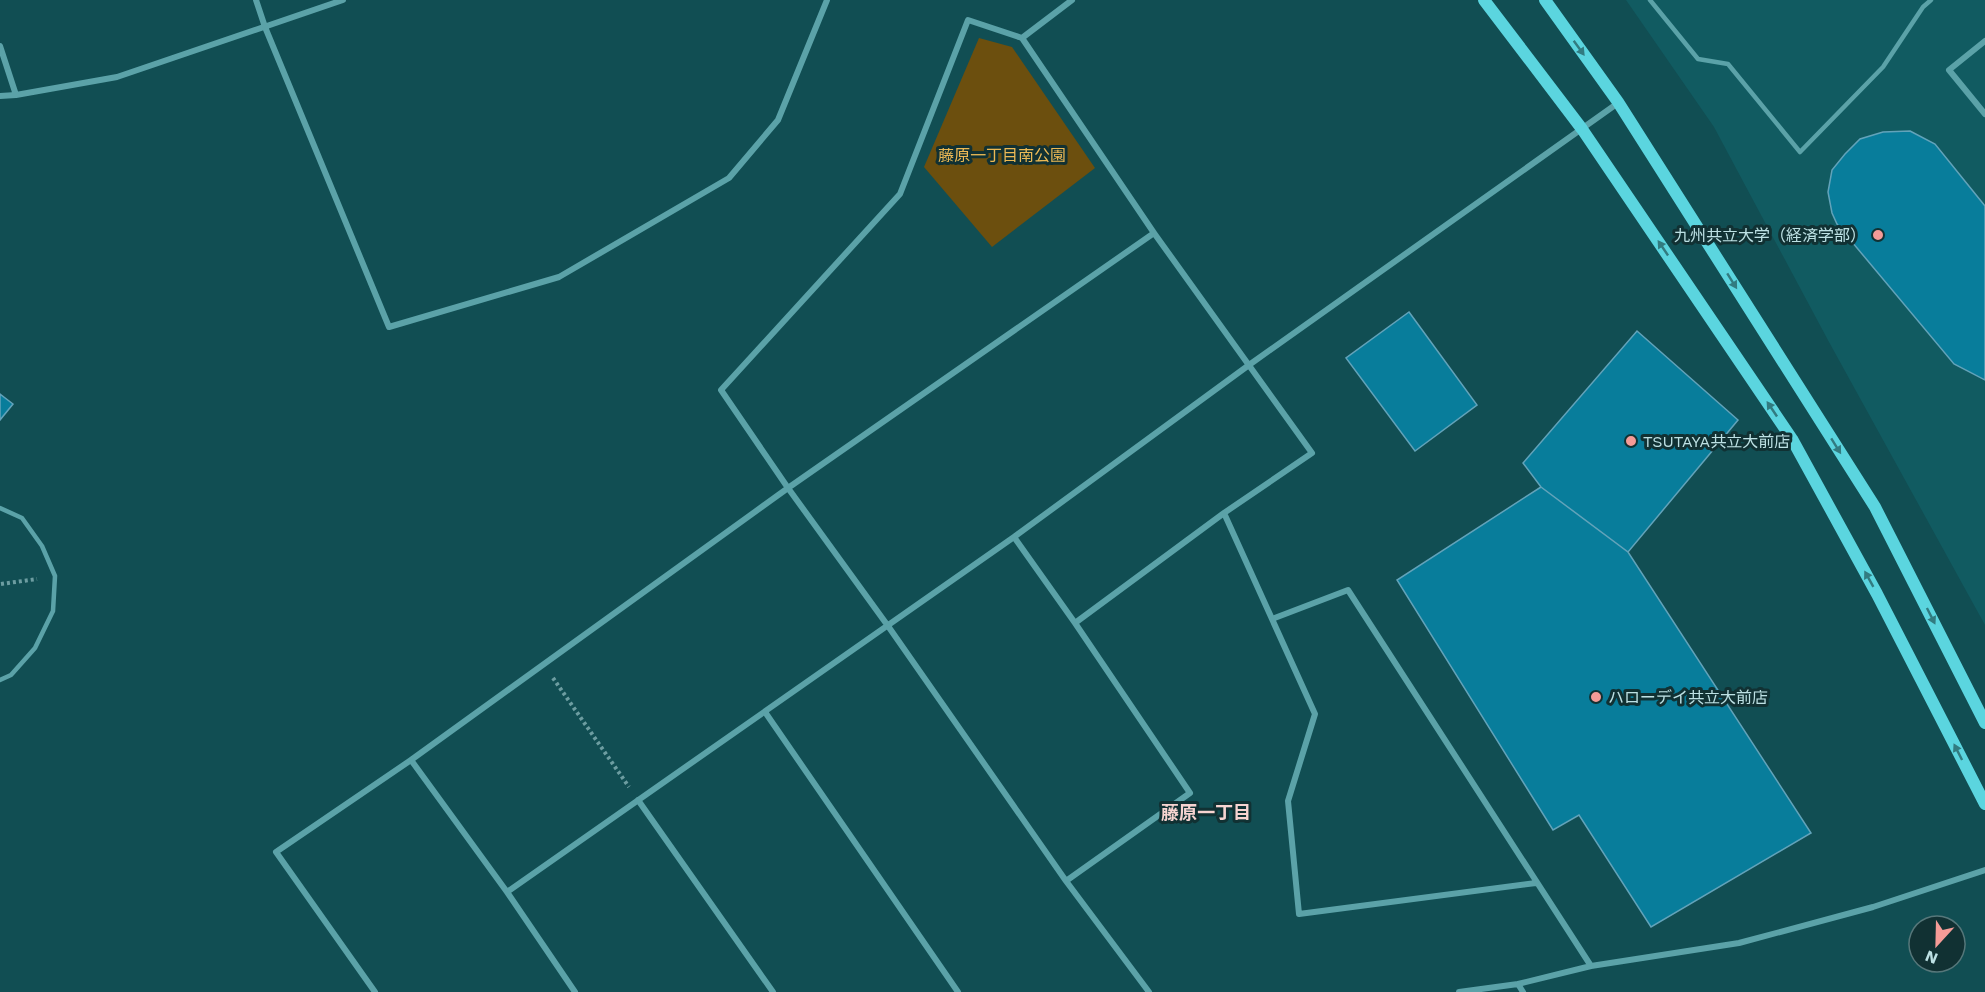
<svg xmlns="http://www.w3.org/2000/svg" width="1985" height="992" viewBox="0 0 1985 992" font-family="'Work Sans','Noto Sans JP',sans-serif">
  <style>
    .built { fill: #115b61 }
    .green { fill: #6c4f0e }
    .building { fill: #087d9b; stroke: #62a3ba; stroke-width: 1.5 }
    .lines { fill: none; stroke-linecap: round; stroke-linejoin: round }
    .path { stroke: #6d9da1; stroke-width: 4; stroke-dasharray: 3 3; stroke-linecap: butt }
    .lane { stroke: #5ba2a8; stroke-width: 4.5 }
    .street { stroke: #5ba2a8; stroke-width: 6 }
    .secondary { stroke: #5bd5df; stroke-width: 12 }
    .oneway { fill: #327b80 }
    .poi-dot { fill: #f59b97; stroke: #113133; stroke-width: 2 }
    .labels { text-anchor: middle; stroke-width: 6; stroke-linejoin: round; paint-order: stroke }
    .park-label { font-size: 16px; fill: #ebb955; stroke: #113133 }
    .poi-label { font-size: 16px; fill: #bde1e4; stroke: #113133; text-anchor: start }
    .neighbourhood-label { font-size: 18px; font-weight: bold; fill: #f7d4d1; stroke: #113133 }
  </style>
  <rect width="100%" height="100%" fill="#114e53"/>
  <path class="built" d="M1626,0H1985V625L1829,342L1714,127Z"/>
  <path class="green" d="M979,38L1012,47L1095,168L992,247L924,167Z"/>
  <path class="building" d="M1910,131L1935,144L1985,206V380L1954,364L1837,224L1832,213L1828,192L1832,170L1845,154L1860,139L1883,132Z
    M1409,312L1477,405L1415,451L1346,358Z
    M1637,331L1738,420L1628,552L1541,487L1523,463Z
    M0,394L13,404L0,420Z
    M1541,487L1628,552L1811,833L1651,927L1579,815L1553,830L1397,580Z"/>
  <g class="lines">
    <path class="path" d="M1,584L37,579
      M553,678L629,787"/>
    <path class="lane" d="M1650,0L1698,59L1728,64L1800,152L1883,67L1923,7L1931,0
      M0,508L22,518L42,546L55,576L53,611L35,648L11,675L0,680"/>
    <path class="street" d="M256,0L265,27L389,327L559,277L729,178L778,120L827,0
      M1022,38L1072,0
      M1985,41L1949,70L1985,114
      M0,46L16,95
      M0,96L16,95L117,77L343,0
      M1224,513L1315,714L1288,801L1299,914L1536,883
      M1014,537L1075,623L1190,793L1066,881
      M1272,619L1348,590L1591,966
      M765,712L958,992
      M411,760L507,892L575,992
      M638,800L773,992
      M507,892L1014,537L1249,365L1618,103
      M1518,984L1591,966L1739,943L1873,907L1985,870
      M375,992L276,852L411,760L788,488L1154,233L1312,453L1224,513L1075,623
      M1149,992L1066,881L888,626L788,488L721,390L900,194L968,20L1022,38L1154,233
      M1459,992L1518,984L1523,992"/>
    <path class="secondary" d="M1484,0L1582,129L1792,439L1877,594L1985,804
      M1545,0L1618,102L1875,507L1985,723"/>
  </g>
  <defs><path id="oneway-solid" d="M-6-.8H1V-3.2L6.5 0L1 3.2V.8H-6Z" transform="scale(1.5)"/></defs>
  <g class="oneway">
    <use href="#oneway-solid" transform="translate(1579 48) rotate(54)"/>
    <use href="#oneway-solid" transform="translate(1663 248) rotate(-124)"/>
    <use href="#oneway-solid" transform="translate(1732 281) rotate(58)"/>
    <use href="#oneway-solid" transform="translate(1772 409) rotate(-124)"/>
    <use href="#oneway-solid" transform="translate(1836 446) rotate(58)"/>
    <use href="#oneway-solid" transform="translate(1869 579) rotate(-119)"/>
    <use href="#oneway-solid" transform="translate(1931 616) rotate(63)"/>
    <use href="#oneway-solid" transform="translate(1958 752) rotate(-117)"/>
  </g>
  <g class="poi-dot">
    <circle cx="1878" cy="235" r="6"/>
    <circle cx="1631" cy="441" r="6"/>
    <circle cx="1596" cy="697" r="6"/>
  </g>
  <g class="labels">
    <g class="park-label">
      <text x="1002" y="161">藤原一丁目南公園</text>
    </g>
    <g class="poi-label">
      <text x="1866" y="241" text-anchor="end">九州共立大学（経済学部）</text>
      <text x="1643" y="447">TSUTAYA共立大前店</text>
      <text x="1608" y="703">ハローデイ共立大前店</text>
    </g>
    <g class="neighbourhood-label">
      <text x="1206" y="819">藤原一丁目</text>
    </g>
  </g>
  <g transform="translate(1937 944) rotate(202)"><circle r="28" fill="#113133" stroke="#56777a" stroke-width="1.5"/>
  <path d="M0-4.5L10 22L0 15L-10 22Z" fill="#f59b97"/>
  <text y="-9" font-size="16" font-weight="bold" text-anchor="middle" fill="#bde1e4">N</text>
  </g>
</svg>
